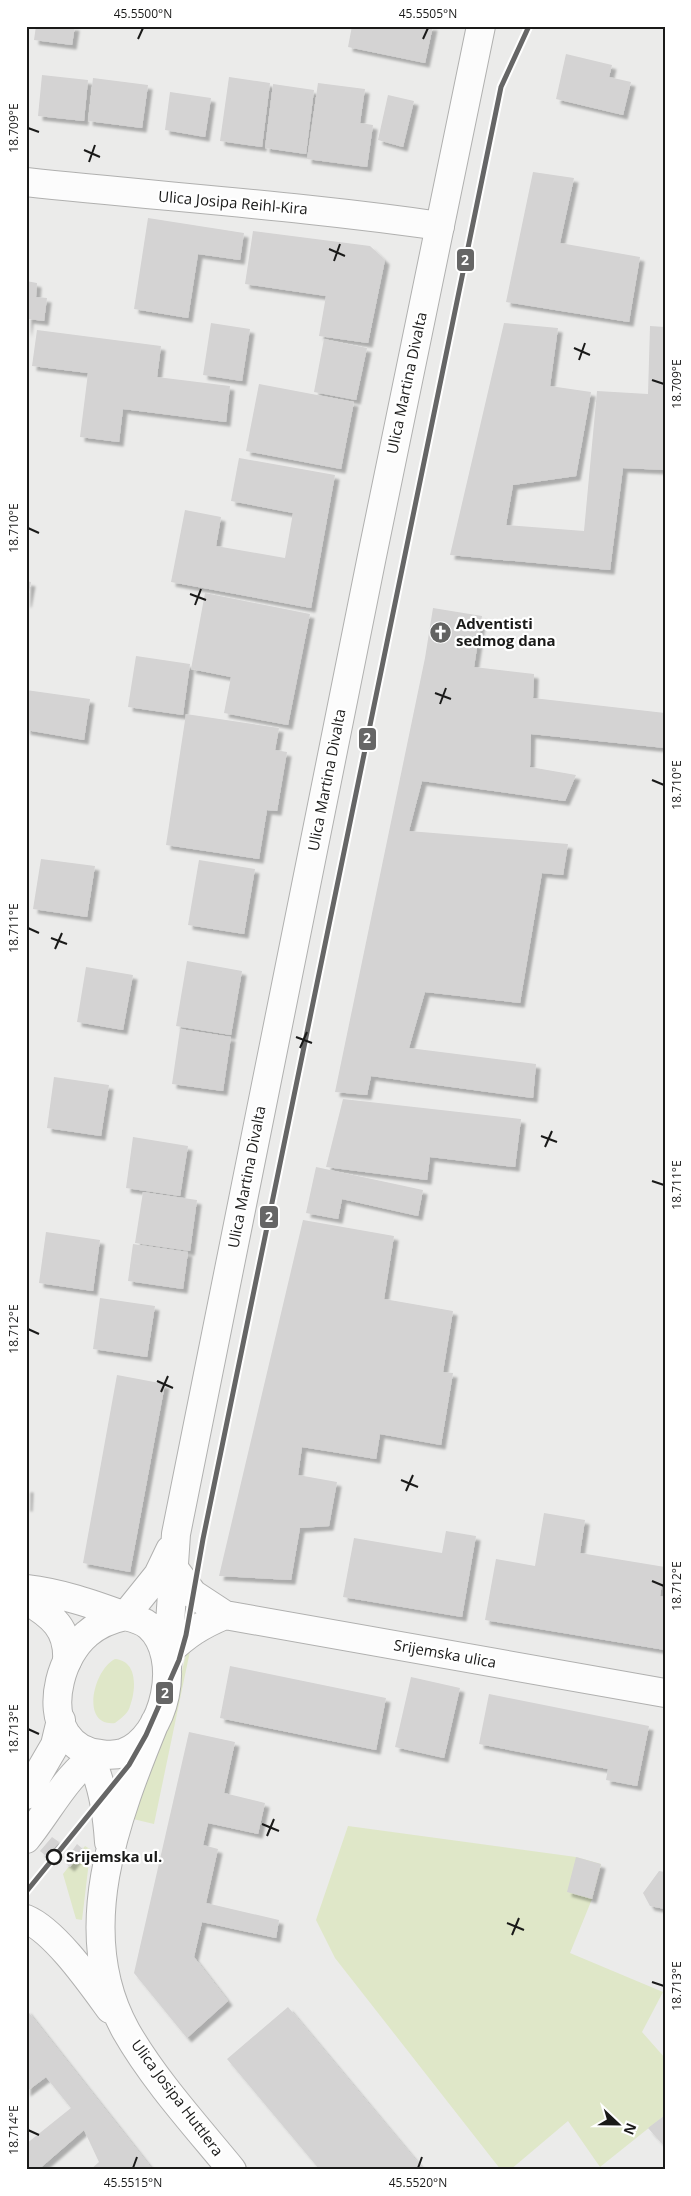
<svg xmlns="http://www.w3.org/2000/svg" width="691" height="2196" viewBox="0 0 691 2196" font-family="'Open Sans',sans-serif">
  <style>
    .green { fill: #dfe7c8 }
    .building { fill: #d4d3d3; filter: url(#shadow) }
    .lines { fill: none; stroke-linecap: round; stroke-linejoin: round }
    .street-casing { stroke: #b0b0af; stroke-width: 30 }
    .secondary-casing { stroke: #b0b0af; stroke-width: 30 }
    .street { stroke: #fcfcfc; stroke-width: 28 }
    .secondary { stroke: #fcfcfc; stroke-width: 28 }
    .tram-1-casing { stroke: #fff; stroke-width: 9 }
    .tram-1 { stroke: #666; stroke-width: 5 }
    .ticks { fill: none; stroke: #1a1a19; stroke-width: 2 }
    .stop-dot { fill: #fff; stroke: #1a1a19; stroke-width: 2.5 }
    .labels { text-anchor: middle; stroke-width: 4.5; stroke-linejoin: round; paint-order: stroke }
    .street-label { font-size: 15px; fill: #1a1a19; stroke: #fff }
    .poi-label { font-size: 15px; font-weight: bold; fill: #1a1a19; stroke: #fff; text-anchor: start }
    .stop-label { font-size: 15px; font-weight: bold; fill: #1a1a19; stroke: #fff; text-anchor: start }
    .line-badge { stroke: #fff; stroke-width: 2 }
    .badge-label { font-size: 14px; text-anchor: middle; font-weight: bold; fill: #fff }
    .neatline { fill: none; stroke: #1a1a19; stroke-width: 2 }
    .ticks-label { font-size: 12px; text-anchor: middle; fill: #1a1a19 }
  </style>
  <defs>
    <filter id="shadow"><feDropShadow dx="4.5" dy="4.5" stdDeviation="1" flood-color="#0004"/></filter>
  </defs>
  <rect width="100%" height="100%" fill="#ebebea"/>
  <path class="green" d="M187,1650L190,1651L154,1824L133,1819L143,1771L172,1713Z
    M115,1659C139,1661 136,1692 129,1709C126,1715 120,1719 115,1723C80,1727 93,1670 115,1659Z
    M348,1826L576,1857L601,1864L592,1899L570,1953L663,1992L642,2032L665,2058V2115L600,2167L568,2121L510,2170H501L335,1958L316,1920Z
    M85,1846L90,1849V1853L82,1920L76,1919L63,1874Z"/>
  <path class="building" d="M36,26H75L72,45L34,40Z
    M352,26H433L425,63L348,47Z
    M566,54L612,65L609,77L631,82L623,115L556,99Z
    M42,75L88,80L84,121L38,116Z
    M229,77L270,83L262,147L220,141Z
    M93,78L148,85L142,128L88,121Z
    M318,83L365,89L360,123L373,125L367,167L307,159Z
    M273,84L314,90L306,154L265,148Z
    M170,92L211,98L205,137L165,130Z
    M388,95L414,101L403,147L378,140Z
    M533,172L574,178L560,243L640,257L629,322L506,302Z
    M148,218L244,233L240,260L198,254L188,318L134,309Z
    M253,231L370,246L385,260L368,343L319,336L326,296L245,284Z
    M26,281L37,283L36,297L47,298L44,321L29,319L27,333Z
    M211,323L250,329L242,381L203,375Z
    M504,323L558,328L550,386L591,392L576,476L513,485L506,525L584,531L597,391L648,394L650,326L665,327V470L623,468L610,570L450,555Z
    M37,330L161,346L157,377L230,386L226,422L123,409L119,442L80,437L88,373L32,366Z
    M324,339L367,348L356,400L314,392Z
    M259,384L354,402L341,469L246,451Z
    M239,458L335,475L311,608L171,582L185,510L221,517L216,546L285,558L293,513L231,501Z
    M26,581L31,582L27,603H26Z
    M205,593L310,614L288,725L224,713L231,677L191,669Z
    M433,608L482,616L474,667L534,674L533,698L665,713V748L531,734L530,767L576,775L565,801L422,781L409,831L568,844L563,875L542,873L520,1003L425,992L409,1048L536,1064L533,1098L371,1076L367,1095L335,1092L425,658Z
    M136,656L190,664L183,715L128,707Z
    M26,690L90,699L84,740L26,730Z
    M186,714L279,728L275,750L287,752L277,811L267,810L259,859L166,845Z
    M41,859L95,866L87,917L33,909Z
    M199,860L255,869L244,934L188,925Z
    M187,961L242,971L231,1035L176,1026Z
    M86,967L133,975L123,1030L77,1022Z
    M180,1029L231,1037L223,1091L172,1084Z
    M54,1077L109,1085L101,1136L47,1128Z
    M343,1099L521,1119L515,1167L430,1157L427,1180L326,1167Z
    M133,1137L188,1146L180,1196L126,1188Z
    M316,1167L423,1190L418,1216L342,1199L338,1219L306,1213Z
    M143,1192L197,1200L190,1251L135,1243Z
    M303,1220L394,1236L384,1299L453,1311L443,1372L453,1373L441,1445L380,1434L376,1459L302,1447L298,1475L337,1482L329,1526L300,1528L291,1580L219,1576Z
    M46,1232L100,1240L93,1291L39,1283Z
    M133,1244L188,1252L183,1289L128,1281Z
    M100,1298L155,1306L147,1357L93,1349Z
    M117,1375L165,1384L130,1572L83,1563Z
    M26,1488H29L28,1507H26Z
    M544,1513L585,1520L580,1553L665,1567L660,1596L665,1597V1650L485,1620L496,1559L535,1566Z
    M446,1531L476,1536L462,1617L343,1597L354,1538L442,1553Z
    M230,1666L386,1698L376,1750L220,1718Z
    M411,1677L460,1688L444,1758L395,1747Z
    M489,1694L649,1726L637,1786L606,1780L608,1769L479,1744Z
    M189,1732L235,1742L224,1793L265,1803L258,1834L208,1823L203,1845L218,1849L206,1903L279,1920L276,1938L202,1922L194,1957L228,2001L187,2038L134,1973Z
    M52,1837L59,1842L47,1857L40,1851Z
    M77,1844L84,1850L70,1867L64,1862Z
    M576,1857L601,1864L592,1899L567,1892Z
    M659,1871L665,1872V1909L650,1906L643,1893Z
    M288,2007L424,2170H320L227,2059Z
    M26,2009L153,2170H90L99,2162L84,2130L38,2170H26V2144L71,2108L46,2077L26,2092Z
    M665,2115V2147L648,2128Z"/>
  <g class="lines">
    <defs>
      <path id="street" d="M26,182C164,197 303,206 440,226
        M26,1589C61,1593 92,1604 125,1616
        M26,1600C52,1615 69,1629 67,1661
        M225,1615L665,1693
        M168,1652C187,1634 201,1625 225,1615L193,1594L173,1567"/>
      <path id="secondary" d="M125,1616C133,1618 142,1620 149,1626C183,1656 166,1738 123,1753C116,1755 108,1755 101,1754C86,1753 74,1746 66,1734C47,1705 62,1655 87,1634C98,1624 111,1619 125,1616Z
        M125,1616L158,1575L170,1550
        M167,1668L176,1534L372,556L481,26
        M155,1722C116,1818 71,1932 126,2031C154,2080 196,2126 232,2170
        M85,1750C102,1776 107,1811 109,1842
        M26,1795L55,1745L61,1720
        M26,1839C49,1811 67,1773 98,1754
        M26,1919C55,1931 91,1983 110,2009"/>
    </defs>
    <use href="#street" class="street-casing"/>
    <use href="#secondary" class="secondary-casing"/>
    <use href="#street" class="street"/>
    <use href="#secondary" class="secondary"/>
    <defs>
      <path id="tram-1" d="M26,1892L129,1765L146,1735L179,1660L186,1635L203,1539L501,87L529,26"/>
    </defs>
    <use href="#tram-1" class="tram-1-casing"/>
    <use href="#tram-1" class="tram-1"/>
  </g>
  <path class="ticks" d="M138,39L143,28M423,39L428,28M28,128L39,132M84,150L100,157M89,162L95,145M329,249L345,256M334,261L340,244M574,348L590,355M579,360L585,343M652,380L664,384M28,528L39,533M190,594L206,600M195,605L201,589M435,693L451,699M440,704L446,688M652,780L664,785M28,928L39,933M51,938L67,944M55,949L62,933M296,1037L312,1043M300,1048L307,1032M541,1136L557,1142M545,1147L552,1131M652,1181L664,1185M28,1329L39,1334M157,1381L173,1388M161,1392L168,1376M401,1480L418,1487M406,1491L413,1475M652,1581L664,1586M28,1729L39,1734M262,1824L279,1831M267,1836L274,1819M507,1923L524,1930M512,1935L519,1918M652,1982L664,1986M28,2130L39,2135M133,2168L137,2157M418,2168L422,2157"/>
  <defs>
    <symbol id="church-disc" viewBox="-11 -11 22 22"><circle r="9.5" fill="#636362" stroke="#fff"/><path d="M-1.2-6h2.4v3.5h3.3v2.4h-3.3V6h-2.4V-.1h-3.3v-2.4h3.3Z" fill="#fff"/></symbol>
  </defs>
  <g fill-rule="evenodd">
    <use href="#church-disc" x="428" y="620" width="25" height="25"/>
  </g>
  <circle class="stop-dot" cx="54" cy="1857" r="7"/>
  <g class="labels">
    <g class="street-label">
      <text transform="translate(233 203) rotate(5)" y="5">Ulica Josipa Reihl-Kira</text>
      <text transform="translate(407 383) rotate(-78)" y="5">Ulica Martina Divalta</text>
      <text transform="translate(327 780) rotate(-79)" y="5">Ulica Martina Divalta</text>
      <text transform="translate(247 1177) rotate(-79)" y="5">Ulica Martina Divalta</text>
      <text transform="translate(445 1654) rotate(10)" y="5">Srijemska ulica</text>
      <text transform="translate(177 2098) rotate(53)" y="5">Ulica Josipa Huttlera</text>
    </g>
    <g class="poi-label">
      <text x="456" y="629">Adventisti<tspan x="456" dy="17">sedmog dana</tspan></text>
    </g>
    <g class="stop-label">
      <text x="66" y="1862">Srijemska ul.</text>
    </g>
  </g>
  <g class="line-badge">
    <rect x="456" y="248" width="19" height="24" rx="5" fill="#666"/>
    <rect x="358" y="727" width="19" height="24" rx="5" fill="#666"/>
    <rect x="259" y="1205" width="20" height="24" rx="5" fill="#666"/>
    <rect x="155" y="1681" width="19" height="24" rx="5" fill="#666"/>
  </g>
  <g class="badge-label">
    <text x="465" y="265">2</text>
    <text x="367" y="743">2</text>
    <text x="269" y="1222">2</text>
    <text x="165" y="1698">2</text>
  </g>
  <rect width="691" height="2196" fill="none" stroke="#ffffff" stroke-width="55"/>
  <g transform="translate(618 2124) rotate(112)" stroke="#ffffff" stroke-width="4" paint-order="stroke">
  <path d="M0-4L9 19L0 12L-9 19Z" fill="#1a1a19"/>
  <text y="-8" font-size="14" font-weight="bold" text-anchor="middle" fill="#1a1a19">N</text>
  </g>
  <rect x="28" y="28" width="636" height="2140" class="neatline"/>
  <g class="ticks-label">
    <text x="143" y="18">45.5500°N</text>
    <text x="428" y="18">45.5505°N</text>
    <text transform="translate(14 128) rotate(-90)" y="4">18.709°E</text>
    <text transform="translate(677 384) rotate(-90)" y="4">18.709°E</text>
    <text transform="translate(14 528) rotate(-90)" y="4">18.710°E</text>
    <text transform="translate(677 785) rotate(-90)" y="4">18.710°E</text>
    <text transform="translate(14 928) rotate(-90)" y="4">18.711°E</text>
    <text transform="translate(677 1185) rotate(-90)" y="4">18.711°E</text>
    <text transform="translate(14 1329) rotate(-90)" y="4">18.712°E</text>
    <text transform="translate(677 1586) rotate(-90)" y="4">18.712°E</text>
    <text transform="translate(14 1729) rotate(-90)" y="4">18.713°E</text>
    <text transform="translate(677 1986) rotate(-90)" y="4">18.713°E</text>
    <text transform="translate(14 2130) rotate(-90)" y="4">18.714°E</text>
    <text x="133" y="2187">45.5515°N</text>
    <text x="418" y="2187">45.5520°N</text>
  </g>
</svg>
